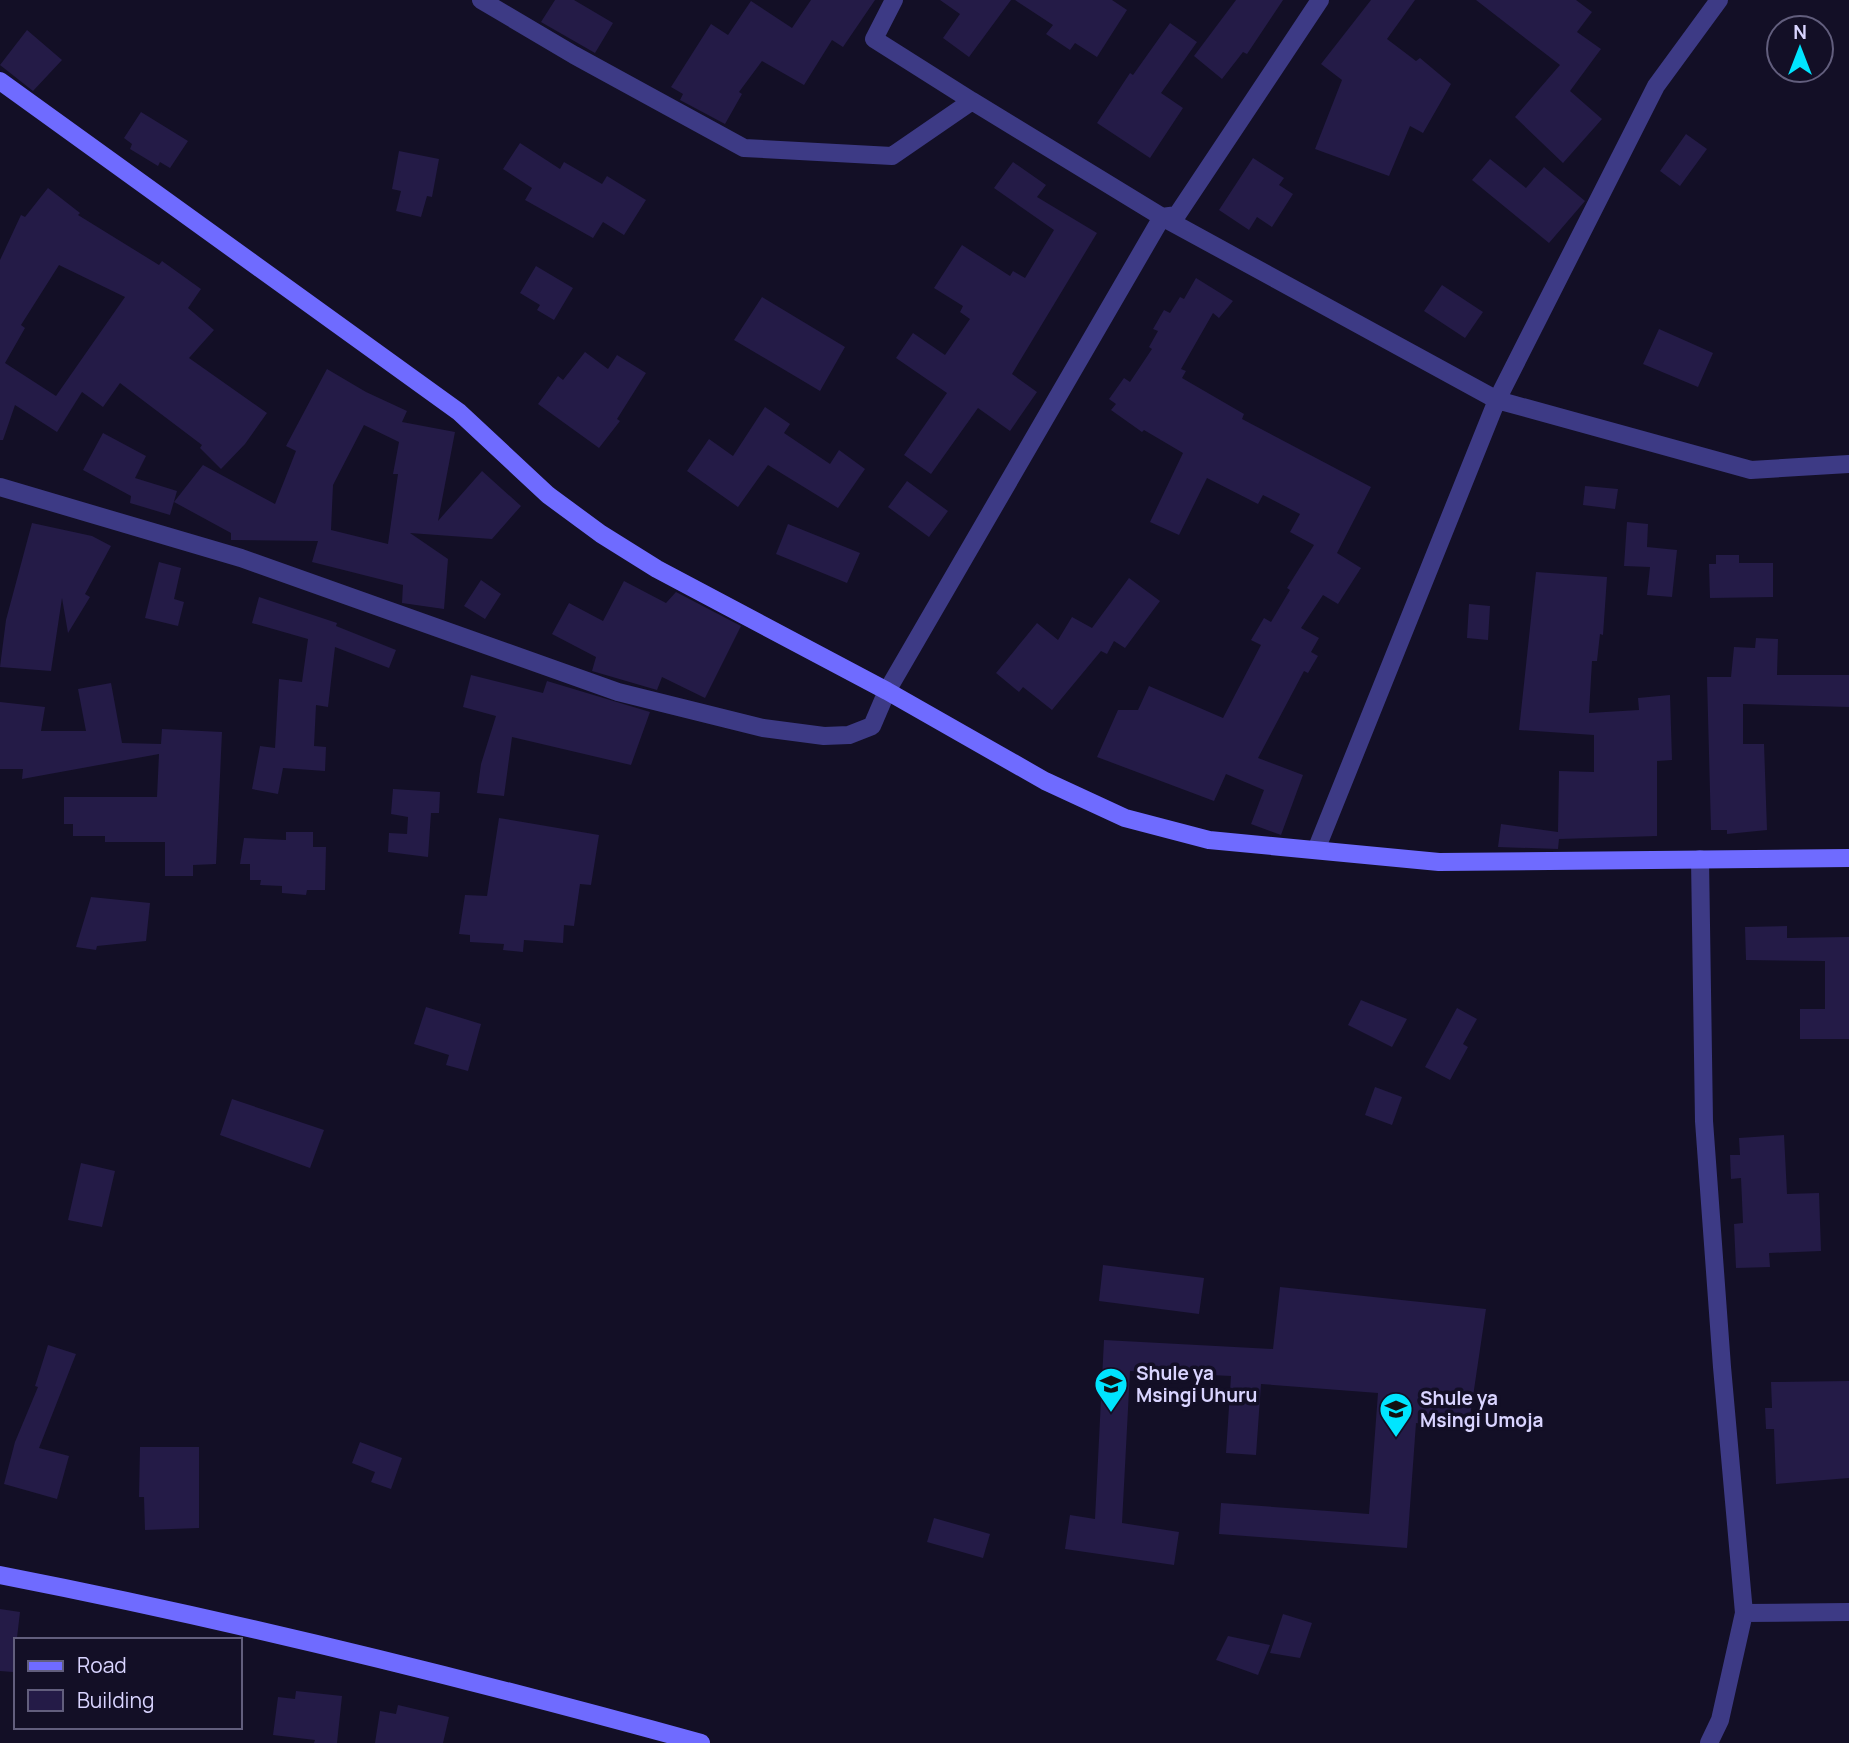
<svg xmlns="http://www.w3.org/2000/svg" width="1849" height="1743" viewBox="0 0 1849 1743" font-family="Manrope,sans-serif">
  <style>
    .building { fill: #241b47; fill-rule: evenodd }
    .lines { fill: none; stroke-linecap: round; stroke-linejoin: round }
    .street { stroke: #3d3a85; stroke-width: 18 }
    .secondary { stroke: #6f6bff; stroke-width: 18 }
    .labels { text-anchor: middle; stroke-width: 7; stroke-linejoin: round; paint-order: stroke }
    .poi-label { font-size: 19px; font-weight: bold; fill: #d9d4ff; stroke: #130f26; text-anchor: start }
  </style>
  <rect width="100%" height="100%" fill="#130f26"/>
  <path class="building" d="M555,0H574L613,23L595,53L541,22Z
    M811,0H875L843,47L832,40L804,85L762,61L739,92L742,94L725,124L680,100L683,94L671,87L711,24L728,35L751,1L792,28Z
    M940,0H1011L969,57L943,38L960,14Z
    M1015,0H1112L1127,10L1097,57L1075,43L1070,50L1046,34L1053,25Z
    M1236,0H1283L1247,54L1243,52L1222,79L1194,56Z
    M1371,0H1415L1387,39L1416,61L1420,58L1451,84L1423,133L1410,126L1389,176L1315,149L1342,80L1321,64Z
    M1476,0H1576L1592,12L1577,32L1601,49L1570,91L1602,119L1563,163L1515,117L1560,65Z
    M1170,23L1197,42L1161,93L1183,108L1150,158L1097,123L1130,73L1133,75Z
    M27,30L62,60L33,91L0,65Z
    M141,112L188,141L170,168L160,162L158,166L130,149L132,144L124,138Z
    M1686,134L1707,149L1680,186L1660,171Z
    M520,143L560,169L564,162L602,184L607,176L646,200L624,235L603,222L593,238L525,200L532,188L503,169Z
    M399,151L439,159L432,197L427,196L421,217L396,211L401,191L392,189Z
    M1253,158L1284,178L1279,185L1293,194L1272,227L1257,217L1249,230L1219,210Z
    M1490,159L1526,188L1544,167L1585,201L1549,243L1472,180Z
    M1013,162L1046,185L1037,197L1097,233L1012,374L1037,392L1010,431L978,408L931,474L904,455L947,393L896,358L913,333L945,355L970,319L960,312L963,306L934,288L962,245L1010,276L1013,271L1025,278L1054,230L994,188Z
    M48,188L80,213L78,215L159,265L162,261L201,289L188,308L214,330L189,358L267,413L245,444L221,469L200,448L202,445L120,383L103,407L82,392L57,432L15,405L3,440H0V260L21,215L25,217ZM59,265L125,297L56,396L5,363L25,328L21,325Z
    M536,266L573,288L554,320L537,310L540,305L520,293Z
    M1196,278L1233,301L1219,318L1213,313L1181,369L1186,371L1182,378L1244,414L1242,419L1371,487L1337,553L1361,568L1338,604L1323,595L1301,628L1319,638L1311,652L1318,656L1308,673L1304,671L1258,758L1303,775L1281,835L1251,824L1264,790L1226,774L1214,801L1097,757L1118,710H1138L1149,686L1223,718L1261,645L1251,640L1264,618L1271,622L1290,590L1287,588L1314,545L1290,532L1300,514L1263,495L1258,504L1207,478L1179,535L1150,522L1183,453L1144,430L1142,432L1111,410L1116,404L1109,399L1124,378L1130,382L1152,349L1149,347L1158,331L1153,329L1164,310L1170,313L1180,297L1184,299Z
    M1442,285L1483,312L1465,338L1424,311Z
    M762,297L845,347L820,391L734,340Z
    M1659,329L1713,353L1698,387L1643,364Z
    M585,352L608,369L617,355L646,373L617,419L620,421L599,448L538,404L558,376L563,380Z
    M327,369L366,392L407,411L402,422L455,432L438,521L482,471L521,506L492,539L410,533L448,559L444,609L402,603L403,585L312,562L318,541L231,540V533L174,502L203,465L275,504L296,451L286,446ZM364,425L399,442L393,474H398L388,544L331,530L333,485Z
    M765,407L790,424L784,433L830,464L839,450L865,469L838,508L768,465L738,507L687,471L709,439L733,456Z
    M103,433L146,456L135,478L177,491L170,515L130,503L131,496L83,470Z
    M907,481L948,511L929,537L888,507Z
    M1585,486L1618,489L1615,509L1583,505Z
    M1627,522L1648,524L1647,547L1677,550L1672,597L1647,595L1650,567L1624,566Z
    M32,523L92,536L111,546L85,594L90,597L68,633L62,598L51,671L0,667L6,620Z
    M788,524L860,553L847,583L776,554Z
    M1716,555H1739V563H1773V597L1710,598L1709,564H1716Z
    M159,562L181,568L174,599L184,602L178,626L145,618Z
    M1536,572L1607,577L1603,635L1600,634L1597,661H1592L1589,713L1639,710L1638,698L1670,695L1672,760L1657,761V836L1559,839L1558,849L1498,847L1501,824L1558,832L1559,771L1594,772V735L1519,730Z
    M1129,578L1160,601L1125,648L1114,641L1107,654L1101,651L1052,710L1023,687L1019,692L996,673L1037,623L1058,640L1072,617L1092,628Z
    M481,580L501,594L485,619L464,606Z
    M624,581L666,603L676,592L741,626L705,698L662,677L657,690L592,671L596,657L552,634L569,603L603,621Z
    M259,597L337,623L336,626L396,650L389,668L335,647L328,707L316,705L314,746L326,747L325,771L283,768L278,794L252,789L260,746L275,748L279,679L302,682L308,639L252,623Z
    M1469,604L1490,606L1488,640L1467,638Z
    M1756,638L1778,639L1777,675H1849V707L1743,704V744H1764L1767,830L1727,834V830H1711L1707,677H1731L1734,647L1755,648Z
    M471,675L543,693L547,681L650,712L631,765L512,737L504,796L477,793L481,764L496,716L463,707Z
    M111,683L122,743L161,744L162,729L222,732L216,864L193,865V876H165V842H105V836H73V824H64V797H157L159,754L22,779L23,769H0V702L45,707L41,731H86L78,689Z
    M393,789L440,792L439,813H431L428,857L388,852L389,833L407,834L408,817L391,814Z
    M499,818L599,835L591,885L580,884L574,926L564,925L563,943L524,940L523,952L503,950L504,944L470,942V935L459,934L465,895L487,896Z
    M286,832H313V847H326L325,890H307L306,895L282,893V886L260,885L261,880H250V864H240L244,838L286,840Z
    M91,897L150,903L146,941L97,946L96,950L76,947Z
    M1787,926V938L1849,937V1039H1800V1009H1825V961L1746,960L1745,927Z
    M1361,1000L1407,1019L1392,1047L1348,1025Z
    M426,1007L481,1024L468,1071L446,1065L449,1055L414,1044Z
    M1457,1008L1477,1019L1463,1044L1468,1047L1450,1080L1425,1067Z
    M1375,1087L1402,1097L1392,1125L1365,1115Z
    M232,1099L324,1130L310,1168L220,1135Z
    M1784,1135L1787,1194L1819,1193L1821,1251L1769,1253L1770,1267L1736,1268L1734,1224L1743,1223L1741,1178L1731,1179L1730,1155H1740L1739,1138Z
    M81,1163L115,1171L102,1227L68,1220Z
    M1103,1265L1204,1278L1199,1314L1099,1301Z
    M1280,1287L1486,1309L1468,1430L1416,1423L1407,1548L1219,1534L1221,1503L1369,1514L1378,1393L1261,1384L1256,1455L1226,1453L1231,1376L1130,1371L1122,1523L1179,1532L1174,1565L1065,1549L1070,1515L1095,1519L1104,1340L1273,1349Z
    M48,1345L76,1354L39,1448L69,1456L57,1499L4,1484L15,1442L38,1387L35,1386Z
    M1849,1381V1478L1776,1484L1774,1429H1766L1765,1408H1772L1771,1382Z
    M360,1442L402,1458L391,1489L371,1482L375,1472L352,1463Z
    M140,1447H199V1528L145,1530L144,1497H139Z
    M934,1518L990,1534L983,1558L927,1542Z
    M0,1609L20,1612L13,1672L0,1671Z
    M1283,1614L1312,1623L1300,1658L1270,1653Z
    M1228,1636L1270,1645L1258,1675L1216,1660Z
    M296,1691L342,1696L337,1743H314L315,1740L273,1735L278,1697L295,1699Z
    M398,1705L449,1717L443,1743H375L380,1711L396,1714Z"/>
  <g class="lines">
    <path class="street" d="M481,0L574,55L744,148L892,156L972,101L1162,217L1497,400L1751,470L1849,464
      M894,0L874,39L972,101
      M0,487L241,558L618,692L763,728L824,736L849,735L872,726L887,691L1162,217L1177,215L1320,0
      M1316,850L1497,400L1656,86L1719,0
      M1700,859L1704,1121L1722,1367L1744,1613L1720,1720L1709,1743
      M1744,1613L1849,1612"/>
    <path class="secondary" d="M0,81L459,412L548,495L601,534L657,569L887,691L1045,781L1125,818L1209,840L1439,862L1849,858
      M0,1575C236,1621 469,1679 701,1743"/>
  </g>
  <defs>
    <symbol id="school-pin" viewBox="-11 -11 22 30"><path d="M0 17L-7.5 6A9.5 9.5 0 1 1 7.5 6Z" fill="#00e5ff" stroke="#130f26"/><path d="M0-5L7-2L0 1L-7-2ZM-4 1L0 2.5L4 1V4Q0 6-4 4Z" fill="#111"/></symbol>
  </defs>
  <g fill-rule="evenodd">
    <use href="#school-pin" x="1092" y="1365" width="38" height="52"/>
    <use href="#school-pin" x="1377" y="1390" width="38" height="52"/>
  </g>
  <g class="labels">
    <g class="poi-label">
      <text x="1136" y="1380">Shule ya<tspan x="1136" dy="22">Msingi Uhuru</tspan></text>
      <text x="1420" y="1405">Shule ya<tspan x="1420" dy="22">Msingi Umoja</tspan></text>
    </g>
  </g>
  <rect x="14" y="1638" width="228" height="91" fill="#130f26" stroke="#625e7d" stroke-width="2"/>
  <rect x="28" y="1661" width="35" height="10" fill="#6f6bff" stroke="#625e7d" stroke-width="2"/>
  <text x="77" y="1673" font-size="21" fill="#d9d4ff">Road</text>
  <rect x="28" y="1690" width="35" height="21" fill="#241b47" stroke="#625e7d" stroke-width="2"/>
  <text x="77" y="1708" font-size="21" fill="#d9d4ff">Building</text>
  <g transform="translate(1800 49)"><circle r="33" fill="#130f26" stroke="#625e7d" stroke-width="2"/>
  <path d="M0-5L12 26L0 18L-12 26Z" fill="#00e5ff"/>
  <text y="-10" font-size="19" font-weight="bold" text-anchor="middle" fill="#d9d4ff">N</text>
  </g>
</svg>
